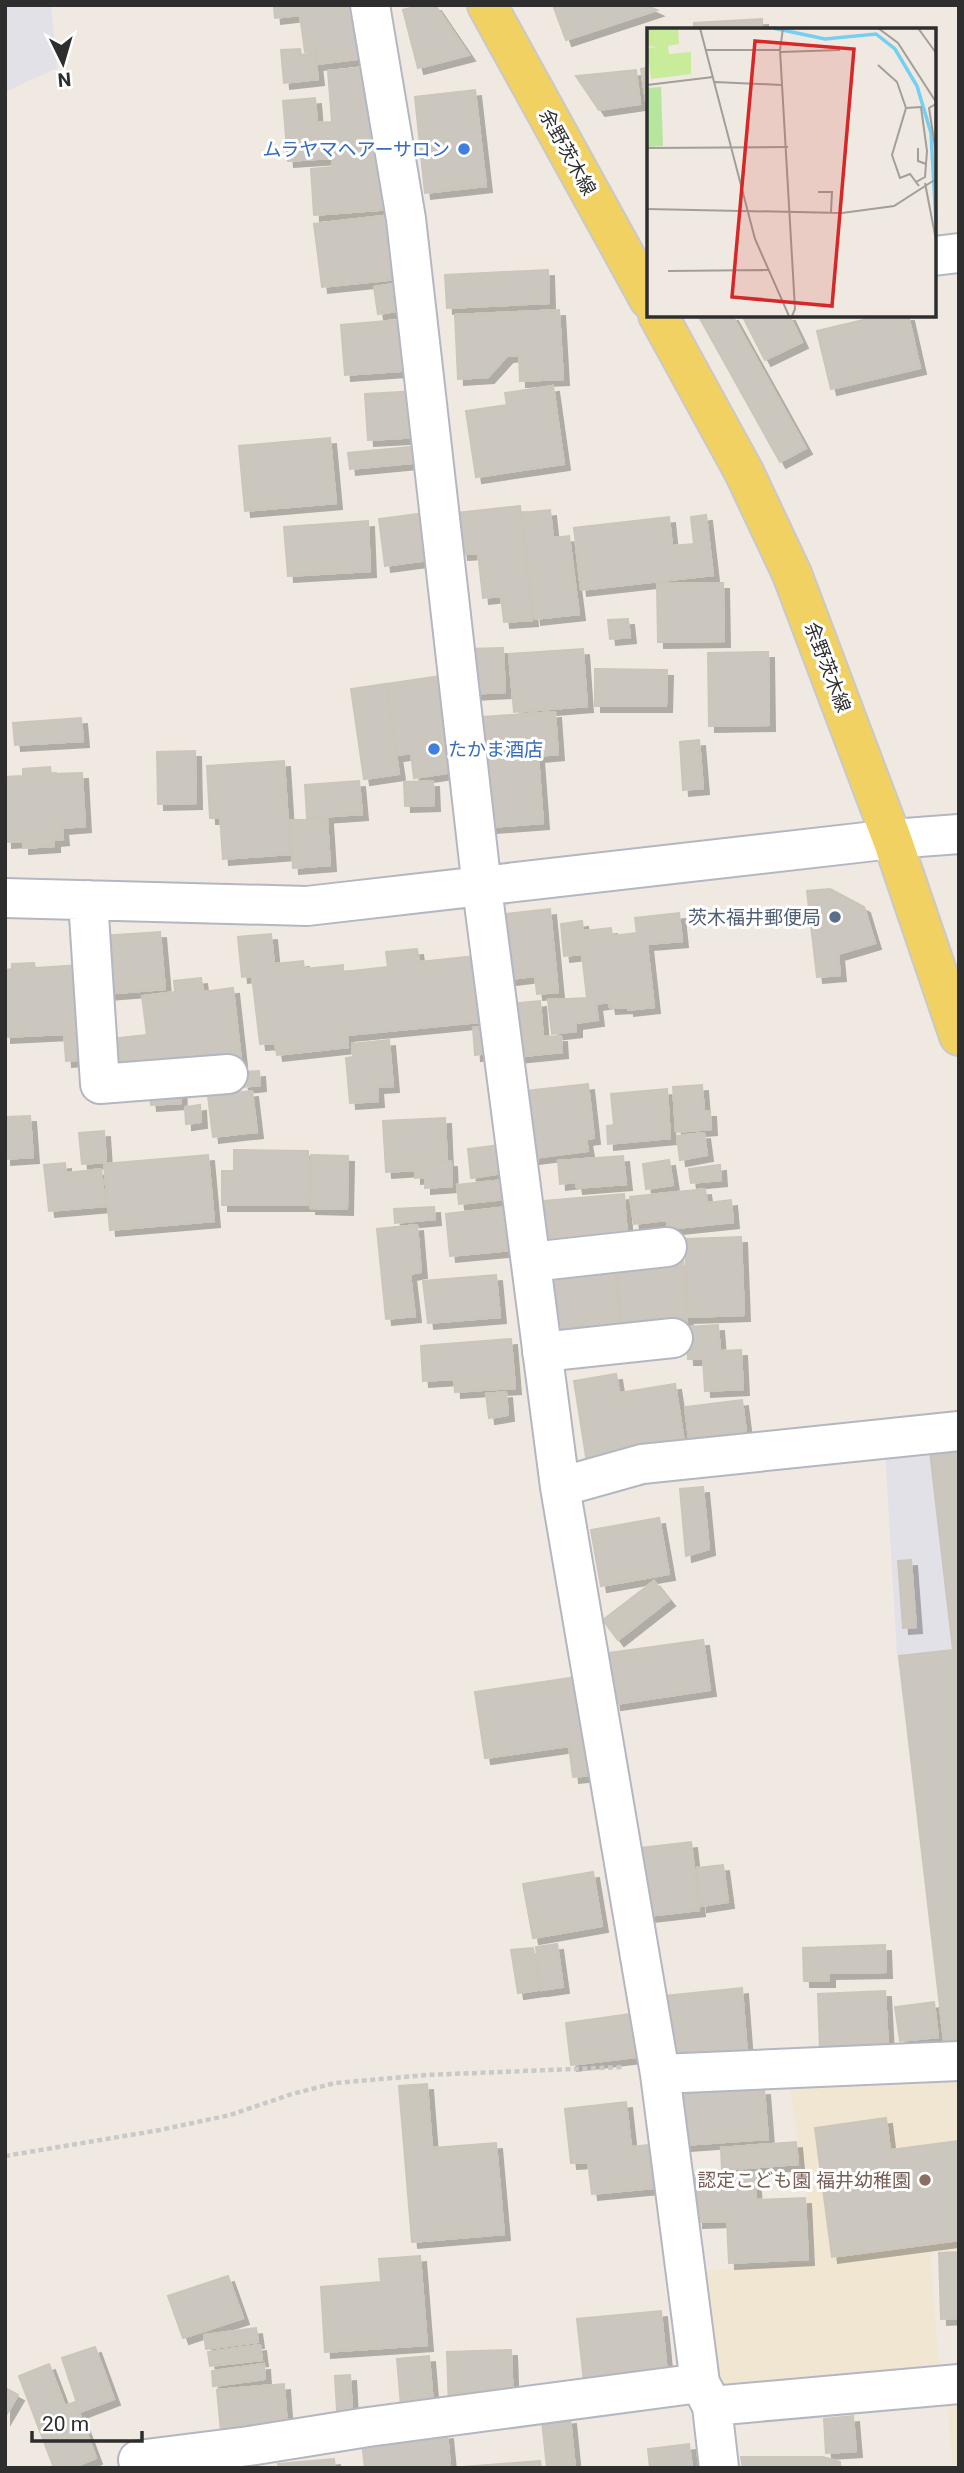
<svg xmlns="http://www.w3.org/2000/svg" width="964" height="2473" viewBox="0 0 964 2473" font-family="Roboto,'Noto Sans JP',sans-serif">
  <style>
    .industrial { fill: #e3e1e8 }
    .education { fill: #f0e6d1 }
    .building { fill: #cbc7bf; stroke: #cbc5ba; stroke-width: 2; filter: url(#shadow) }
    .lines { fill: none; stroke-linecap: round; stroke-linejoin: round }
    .minor-casing { stroke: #b4b7c1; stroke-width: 42 }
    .major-casing { stroke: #c9c9c9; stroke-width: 42 }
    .path { stroke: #c9c9c9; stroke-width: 4.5; stroke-dasharray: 5 3.5; stroke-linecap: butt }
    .minor { stroke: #fff; stroke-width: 38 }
    .major { stroke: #f2d163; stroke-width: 38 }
    .shop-dot { fill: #3f7fe0; stroke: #fff; stroke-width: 2.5 }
    .service-dot { fill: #5c6f8a; stroke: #fff; stroke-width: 2.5 }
    .education-dot { fill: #8d6e63; stroke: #fff; stroke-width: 2.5 }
    .labels { text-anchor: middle; stroke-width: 6; stroke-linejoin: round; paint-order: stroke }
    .shop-label { font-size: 19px; fill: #366cbe; stroke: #fff; text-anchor: end }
    .street-label { font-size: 19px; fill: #2e2e2e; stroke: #fff }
    .service-label { font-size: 19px; fill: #4e5e75; stroke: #fff; text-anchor: end }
    .education-label { font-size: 19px; fill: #785e54; stroke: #fff; text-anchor: end }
    .inset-river { fill: none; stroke: #75cff0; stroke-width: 3.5 }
    .inset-road { fill: none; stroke: #a29e99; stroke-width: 2 }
    .view { fill: #d62828; fill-opacity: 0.15; stroke: #d62828; stroke-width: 3.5 }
    .inset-edge { fill: none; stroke: #2e2e2e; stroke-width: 3.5 }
  </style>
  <defs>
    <filter id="shadow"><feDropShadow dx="6" dy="6" stdDeviation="0" flood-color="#0004"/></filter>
  </defs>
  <rect width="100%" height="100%" fill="#efe9e1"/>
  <path class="industrial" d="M5,5H51L57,68L5,92Z
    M959,1438V2046L946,2047L897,1654L885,1450Z"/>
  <path class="education" d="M959,2074V2250L930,2252L939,2364L723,2387L712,2383L699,2271L816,2262L790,2087Z
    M959,2397V2468H953L947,2398Z"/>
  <path class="building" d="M286,5H367L374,57L318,64L317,51L305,52L300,15L275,18L274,7Z
    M421,5H435L469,55L418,68L403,10Z
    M553,5H646L657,10L566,40Z
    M762,19V30H694V23Z
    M300,49L301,55L315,53L318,79L284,83L281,50Z
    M367,67L391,209L314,215L311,169L333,167L332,158L288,161L283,101L315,98L317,123L332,122L328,71Z
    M649,67V101H646L641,69Z
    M636,70L640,104L599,110L576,76Z
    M475,90L486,186L425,193L415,97Z
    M399,214L406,278L322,287L314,224Z
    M548,270L549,303L447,308L445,275Z
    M406,282L409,309L378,314L374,287Z
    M559,310L563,379L520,381L519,355L507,356L488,377L458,379L455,315Z
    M698,315H732L806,448L780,462Z
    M742,315H789L802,342L765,360Z
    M884,315H908L920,368L831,389L817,331Z
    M410,319L414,370L345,375L341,325Z
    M553,386L564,464L476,477L466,411L507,405L505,393Z
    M418,391L421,437L368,440L365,394Z
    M330,438L336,503L245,511L239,446Z
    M420,446L422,462L350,469L348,453Z
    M520,506L532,620L504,622L501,596L483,598L478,553L462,554L457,513Z
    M550,510L553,538L569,536L579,614L535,619L522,513Z
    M424,513L430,560L385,566L379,519Z
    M706,515L713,575L581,590L574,528L669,517L672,546L694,544L691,517Z
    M368,521L370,571L288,576L284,527Z
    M723,583L724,641L658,642L657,584Z
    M628,619L630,637L610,639L608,620Z
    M503,648L505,692L469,694L466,649Z
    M583,649L587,706L514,712L509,654Z
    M768,652L769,725L709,726L708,653Z
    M595,669L667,670L666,706H595Z
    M441,676L454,772L414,778L411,753L397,755L386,684Z
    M386,684L399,774L364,779L351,689Z
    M555,712L558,754L538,756L543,823L491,827L483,717Z
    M81,718L83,741L15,745L13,723Z
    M699,740L703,788L683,790L680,742Z
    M195,751L196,803L158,804L157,752Z
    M284,761L290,854L223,859L220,818H210L207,766Z
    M50,767L51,774L82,773L85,826L62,828L63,839L54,840V846L23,848V841L6,842L5,777L23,776V769Z
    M359,781L362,814L307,818L305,785Z
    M433,781L434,805L405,806L404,782Z
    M327,818L330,865L293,868L290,820Z
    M830,889L864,907L875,943L838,954L840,975L817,977L807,891Z
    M550,909L558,992L537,994L535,976L503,980L496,915Z
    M679,913L682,941L647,944L654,1007L628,1010V1007L610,1008L609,1002L596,1004L598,1020L576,1023V1031L552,1034L548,1000L587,998L582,954L564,956L561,924L582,921L583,931L611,928L612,936L637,933L635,918Z
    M160,932L165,989L105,994L101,936Z
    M271,934L274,964L303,961L304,969L343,965V972L388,967L386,952L417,949L419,962L475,956L489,1021L347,1035L348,1047L277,1055L275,1043L260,1044L252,976L242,977L238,937Z
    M34,963L35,968L80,965L87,1059L66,1061L64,1034L5,1037V970L12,969V964Z
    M201,978L203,992L233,988L241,1060L116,1074L111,1039L147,1035L142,996L175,992L174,981Z
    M540,1001L543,1037L561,1036L562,1052L515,1057L510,1004Z
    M485,1027L487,1053L475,1055L473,1028Z
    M389,1040L393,1086L377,1087L378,1101L350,1103L346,1058L353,1057L352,1044Z
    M259,1071L260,1085L243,1087L242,1072Z
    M180,1083L181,1103L151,1105L149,1085Z
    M588,1084L594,1138L586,1139L588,1151L534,1158L526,1091Z
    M702,1085L704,1111H710L711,1129L676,1132L673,1087Z
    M667,1089L670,1138L608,1144L607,1126L614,1125L611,1094Z
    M252,1091L257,1132L213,1137L208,1096Z
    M200,1105L201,1122L186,1124L185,1107Z
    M30,1116L33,1157L5,1159V1117Z
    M445,1118L447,1162L415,1163V1170L386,1172L383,1121Z
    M104,1131L106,1162L82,1164L79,1133Z
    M704,1133L707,1155L680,1160L677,1136Z
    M499,1145L503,1173L471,1178L468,1149Z
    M234,1150L308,1151V1205H222V1171H234Z
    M208,1155L214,1221L110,1230L104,1164Z
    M311,1155L348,1156L347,1209L310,1208Z
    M623,1156L626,1184L577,1188L576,1182L560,1184L558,1161Z
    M669,1160L673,1185L646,1189L643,1164Z
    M451,1161L452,1186L425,1188V1177L415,1178V1163Z
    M65,1163L66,1173L101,1169L105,1206L49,1211L44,1165Z
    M720,1165L721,1180L691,1183L689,1169Z
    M503,1180L505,1199L459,1204L457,1185Z
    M705,1189L707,1203L731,1200L733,1222L668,1229L667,1220L634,1224L630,1197Z
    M624,1194L627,1236L536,1244L533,1202Z
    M434,1207L435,1219L395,1223L394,1209Z
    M507,1207L512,1250L450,1256L446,1214Z
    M417,1225L421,1272L410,1274L415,1316L386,1319L377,1229Z
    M741,1237L744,1315L688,1317L685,1239Z
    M683,1260L687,1322L622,1327L617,1265Z
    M615,1269L620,1325L558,1331L553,1275Z
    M496,1275L500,1317L428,1323L423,1281Z
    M718,1325L720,1351L741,1350L743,1389L705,1391L703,1359H688L686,1327Z
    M511,1339L515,1388L455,1392L454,1379L423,1381L421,1346Z
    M616,1374L619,1393L675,1384L685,1448L587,1463L574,1381Z
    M506,1392L508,1415L489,1418L486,1394Z
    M742,1400L747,1440L690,1447L685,1407Z
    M959,1449V2039L944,2041L899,1656L953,1650L930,1452Z
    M703,1487L709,1549L686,1556L680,1489Z
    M659,1518L669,1574L601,1586L591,1530Z
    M911,1560L916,1627L903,1628L898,1561Z
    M654,1581L669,1600L618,1640L603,1620Z
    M703,1640L710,1690L615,1704L608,1653Z
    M577,1677L591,1775L573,1777L569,1746L485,1758L475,1692Z
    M691,1842L699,1910L640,1917L632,1849Z
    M723,1865L728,1902L701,1906L697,1868Z
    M593,1872L602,1926L533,1938L523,1884Z
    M557,1944L563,1987L541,1990L536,1947Z
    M885,1945L886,1972L829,1973V1981H804L803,1948Z
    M533,1948L539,1990L518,1993L511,1950Z
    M742,1988L747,2054L670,2062L664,1996Z
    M885,1991L888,2047L820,2050L818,1994Z
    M934,2002L938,2037L900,2041L895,2007Z
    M631,2014L637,2057L571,2065L566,2023Z
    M718,2079L720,2092L764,2089L768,2139L685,2145L680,2081Z
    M427,2084L432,2148L496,2143L504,2234L412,2242L399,2086Z
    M626,2102L631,2147L648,2145L653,2188L592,2194L588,2162L571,2163L565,2109Z
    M886,2118L890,2150L959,2141V2240L832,2257L815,2128Z
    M796,2142L798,2164L722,2170L721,2148Z
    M754,2172L756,2200L805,2198L808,2259L729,2263L727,2221L697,2222L695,2175Z
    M959,2252V2318L941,2319L939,2253Z
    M420,2256L427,2345L325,2352L321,2287L381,2282L379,2259Z
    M228,2276L243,2318L183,2338L168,2296Z
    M661,2311L667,2373L584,2382L577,2319Z
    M256,2328L258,2342L206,2349L204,2335Z
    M260,2345L262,2360L210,2366L208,2352Z
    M95,2347L114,2399L80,2412L62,2358Z
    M511,2350L513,2404L449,2407L447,2352Z
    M429,2356L433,2404L401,2406L397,2359Z
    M49,2364L65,2406L75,2402L96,2458L72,2468H54L19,2376Z
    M264,2364L265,2379L213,2386L212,2371Z
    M350,2375L352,2410L337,2411L335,2376Z
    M284,2384L287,2425L221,2431L217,2390Z
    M5,2388L18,2395L5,2417Z
    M853,2416L856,2451L826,2453L824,2419Z
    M570,2418L575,2468H547L542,2421Z
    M447,2433L450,2464L441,2465V2468H365L362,2443Z
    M689,2444L692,2468H650L648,2449Z
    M741,2457H823L840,2462V2468H743Z
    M334,2459L335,2468H279L278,2464Z
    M540,2461L541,2468H450Z"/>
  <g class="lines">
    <defs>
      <path id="minor" d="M370,5L406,219L482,888L560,1487L660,2074L700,2383L712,2406L719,2468
        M934,256L959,253
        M5,898L307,906L892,839L959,834
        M88,900L100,1084L228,1074
        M531,1262L667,1247
        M542,1352L673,1338
        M560,1487L642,1464L959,1431
        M660,2074L959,2061
        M712,2406L959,2384
        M138,2460L249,2446L368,2427L700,2383"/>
      <path id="major" d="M487,5L649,299
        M658,315L744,472L792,574L892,839L959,1036"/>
    </defs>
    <use href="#minor" class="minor-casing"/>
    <use href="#major" class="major-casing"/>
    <path class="path" d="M5,2156L160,2130L230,2115L292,2094L335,2083L426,2075L623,2067"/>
    <use href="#minor" class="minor"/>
    <use href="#major" class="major"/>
  </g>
  <g class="shop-dot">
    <circle cx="464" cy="149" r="7"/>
    <circle cx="434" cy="749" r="7"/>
  </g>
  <circle class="service-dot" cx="835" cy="917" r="7"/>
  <circle class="education-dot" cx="925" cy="2180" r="7"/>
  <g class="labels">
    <g class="shop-label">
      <text x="450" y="156">ムラヤマヘアーサロン</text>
      <text x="448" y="756" text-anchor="start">たかま酒店</text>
    </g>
    <g class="street-label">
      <text transform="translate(568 152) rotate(61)" y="7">余野茨木線</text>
      <text transform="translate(828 667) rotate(69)" y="7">余野茨木線</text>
    </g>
    <g class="service-label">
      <text x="821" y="924">茨木福井郵便局</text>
    </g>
    <g class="education-label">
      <text x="911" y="2187">認定こども園 福井幼稚園</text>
    </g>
  </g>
  <g transform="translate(647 28)">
    <rect width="289" height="289" fill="#efe9e1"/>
    <path d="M14,59L16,118L0,119V60Z" fill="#b6e59e"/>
    <path d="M0,0H31L32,16L21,18L22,26L44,24V46L4,51L0,20L11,19L0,18Z" fill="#c9ec9a"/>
    <path class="inset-river" d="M126,0L178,11L229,6L248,21L270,58L284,105L289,195"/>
    <path class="inset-road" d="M53,0L108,211L142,288M136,0L133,22L148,281L145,288M231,0L251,15L289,74M271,0L289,25M59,22H133M134,24L193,22M231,37L250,54L259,80L274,79L280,123L278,149L269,154L272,158M68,54L135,57M0,57L66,49M289,76L282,80L289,125M259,80L245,127L253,150L263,146L269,154M0,120L141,119M271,120V133L279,136M278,155L289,212M171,164H185L184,184M0,181L195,185L247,178L289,151M21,243L121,242"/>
    <path class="view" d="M108,13L207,21L185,278L85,269Z"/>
    <rect width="289" height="289" class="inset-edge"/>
  </g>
  <rect width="964" height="2473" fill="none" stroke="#2e2e2e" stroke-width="14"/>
  <g transform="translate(63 63) rotate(175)" stroke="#ffffff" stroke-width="5" paint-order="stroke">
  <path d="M0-5L12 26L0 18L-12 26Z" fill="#2e2e2e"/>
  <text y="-10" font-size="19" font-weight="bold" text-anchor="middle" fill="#2e2e2e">N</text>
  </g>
  <path d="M32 2431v10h110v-10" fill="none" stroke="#2e2e2e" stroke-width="3.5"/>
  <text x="42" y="2431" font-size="21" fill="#2e2e2e" stroke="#ffffff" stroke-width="5" paint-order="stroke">20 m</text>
</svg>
